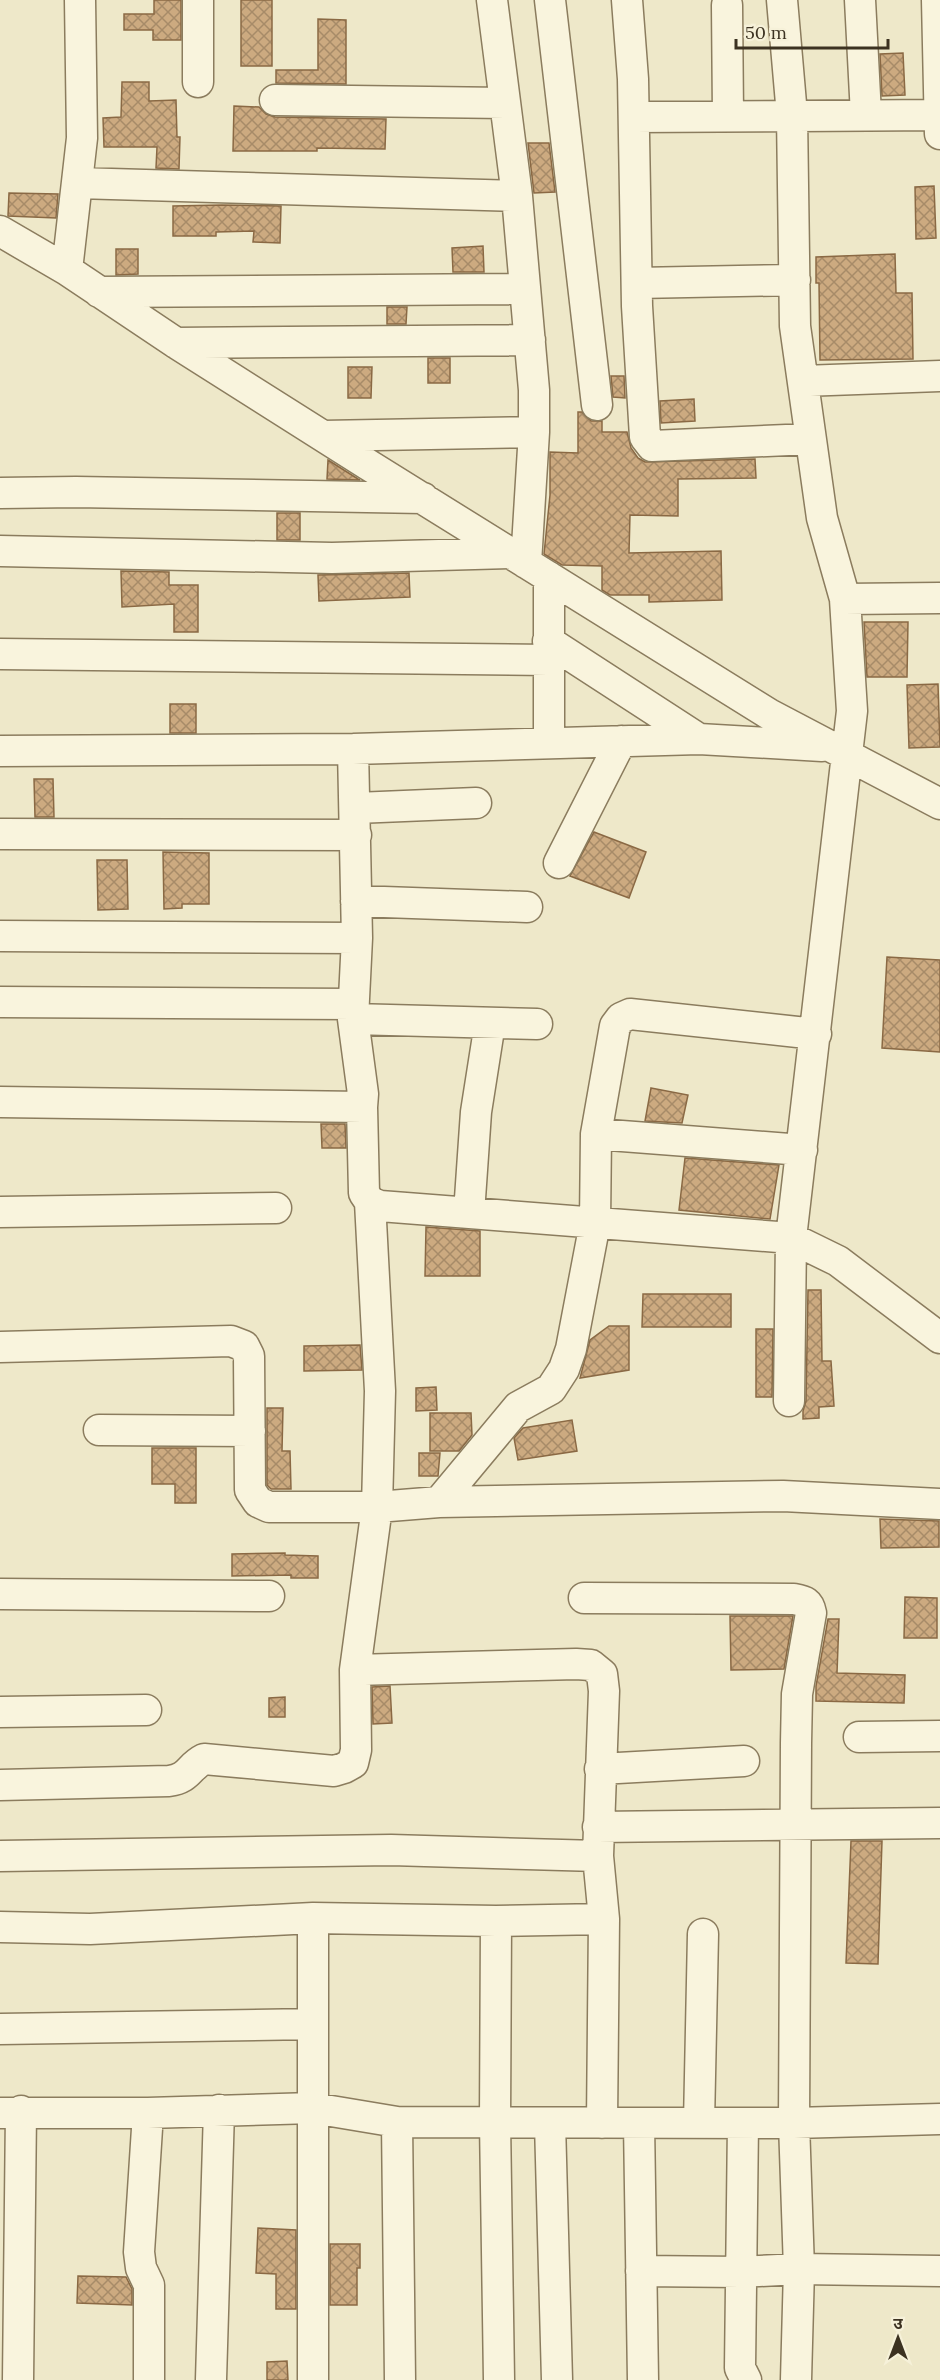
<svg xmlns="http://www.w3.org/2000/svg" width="940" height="2380" viewBox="0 0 940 2380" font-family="Lora,'Noto Sans Devanagari',serif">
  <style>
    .building { fill: url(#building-cross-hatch); stroke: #8a6944; stroke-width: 1.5 }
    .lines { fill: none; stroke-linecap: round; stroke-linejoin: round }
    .minor-casing { stroke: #8b7c5e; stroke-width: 33 }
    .minor { stroke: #f9f4dd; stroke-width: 30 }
  </style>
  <defs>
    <pattern id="building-cross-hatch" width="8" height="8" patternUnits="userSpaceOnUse" patternTransform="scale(1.5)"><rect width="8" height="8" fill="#ccaa80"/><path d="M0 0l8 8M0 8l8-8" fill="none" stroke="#a78b68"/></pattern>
  </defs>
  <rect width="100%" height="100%" fill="#eee8c9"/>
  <path class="building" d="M154,0H181V40H153V30H124V14H154Z
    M241,0H272V66H241Z
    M318,19L346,20V84L276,83V70H318Z
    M903,53L905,95L882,96L880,54Z
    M122,82H149V101L176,100L177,137H180L179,169L156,168L157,147H104L103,118L121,117Z
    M234,106L259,107L266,114L275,117L386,119L385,149L317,148V151H233Z
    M528,143H549L555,192L534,193Z
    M934,186L936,238L916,239L915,187Z
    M9,193L58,194L56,218L8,216Z
    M222,205L281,206L280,243L253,242L254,231L216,232V236H173V206Z
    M483,246L484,272H453L452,248Z
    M116,249H138V274L116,275Z
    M895,254L896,293H912L913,359L820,360L819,283H816V257Z
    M387,307H407L406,324H387Z
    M428,358H450V383H428Z
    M348,367H372L371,398H348Z
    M611,376H624L625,398L613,397Z
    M694,399L695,421L661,423L660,401Z
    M578,412H582L591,421H602V432H627L631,448L638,458L645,462L755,459L756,478L678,479V516L630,515L629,553L721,551L722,600L649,602V595H610L602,590V566L562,565L544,554L550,495V452L578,453Z
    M328,460L358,479L360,480L327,479Z
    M277,513H300V540H277Z
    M121,571L169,572V585H198V632H174V604L122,607Z
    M409,573L410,597L319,601L318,575Z
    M864,622H908L907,677H867Z
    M938,684L940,747L909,748L907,685Z
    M170,704H196V733H170Z
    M34,779H53L54,817H35Z
    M594,832L646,852L629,898L570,876Z
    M163,852L209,853V904H182V908L164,909Z
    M97,860H127L128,909L98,910Z
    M887,957L940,960V1052L882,1048Z
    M651,1088L688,1095L682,1123L645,1121Z
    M321,1124H345L346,1148H322Z
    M685,1158L779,1165L770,1219L679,1210Z
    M426,1227L480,1231V1276H425Z
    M808,1290H821L822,1361H831L834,1406L819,1407V1418L803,1419V1411L806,1401Z
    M643,1294H731V1327H642Z
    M609,1326H629V1370L580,1378L590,1340Z
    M756,1329H773L772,1397H756Z
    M360,1345L362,1370L304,1371V1346Z
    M436,1387L437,1410L416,1411V1388Z
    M267,1408H283L282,1451H290L291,1489H271L267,1485Z
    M430,1413H471L472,1435L459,1451H430Z
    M572,1420L577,1451L518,1460L514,1438L523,1428Z
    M152,1448H196V1503H175V1484H152Z
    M419,1453H440L438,1476H419Z
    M880,1519L939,1521V1547L881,1548Z
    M285,1553V1555L318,1556V1578H291V1575L232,1576V1554Z
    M905,1597L937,1598V1638H904Z
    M730,1616H793L784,1669L731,1670Z
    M828,1619H839L837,1673L905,1675L904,1703L816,1701V1686Z
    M390,1686L392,1723L373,1724L372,1687Z
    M285,1697V1717H269V1698Z
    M851,1841H882L878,1964L846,1963Z
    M258,2228L296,2230V2309H276V2274L256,2273Z
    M330,2244H360V2268H357V2305H330Z
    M78,2276L126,2277L132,2289V2305L77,2303Z
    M287,2361L288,2380H267V2362Z"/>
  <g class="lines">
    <defs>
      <path id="minor" d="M198,0V82
        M492,0L517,196L534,390V432L526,563
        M550,0L597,405
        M627,0L633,79L637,306L645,437L652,446L810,439
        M782,0L792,115L795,326L822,518L845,599L852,711L791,1238L789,1401
        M860,0L866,115
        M937,0L940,134
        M727,5L728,116
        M275,100L505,103
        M634,117L939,115
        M77,183L517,196
        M0,231L67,270L176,343L367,464L769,714L940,804
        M67,270L82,138L80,0
        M637,283L795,280
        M99,292L525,289
        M176,343L530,340
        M803,381L940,376
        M323,436L534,432
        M0,493L76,492L423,498
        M0,551L332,558L510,553
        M845,599L940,598
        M548,641L699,739
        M0,654L548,660
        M549,743V577
        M353,749L357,938L353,1019L363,1094L362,1107L364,1193L370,1202L380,1206L791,1238L838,1261L940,1338
        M0,751L353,749L699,739L822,746
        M356,808L476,803
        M0,834L356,835
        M559,863L621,741
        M356,901L527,907
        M0,936L357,938
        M0,1002L353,1004
        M353,1019L537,1024
        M0,1102L362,1107
        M596,1134L802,1150
        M0,1212L276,1208
        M469,1213L476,1112L490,1023
        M0,1347L231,1341L244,1346L249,1356L250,1490L258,1502L269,1507H377L439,1502L783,1496L940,1504
        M99,1430L250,1431
        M439,1502L518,1407L551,1389L564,1369L571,1349L595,1223L596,1134L615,1026L621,1018L630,1014L816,1034
        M0,1594L269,1596
        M584,1598L794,1599C805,1601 809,1602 811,1613L797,1694L796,1743L794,2123L799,2269L796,2380
        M355,1670L576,1664L591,1665L602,1674L604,1691L598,1856L604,1919L602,2123
        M0,1712L146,1710
        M859,1737L940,1736
        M600,1769L744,1761
        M0,1785L169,1781C190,1778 188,1767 204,1759L334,1771L344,1768L353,1763L356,1750L355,1670L377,1507L380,1391L370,1202
        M598,1827L940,1823
        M0,1856L391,1850L598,1856
        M313,1918V2380
        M496,1921L495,2122L499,2380
        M0,1927L90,1929L313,1918L496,1921L604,1919
        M0,2029L313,2024
        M0,2113H148L313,2108L397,2122L794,2123L940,2119
        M148,2113L139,2252L141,2268L149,2285V2380
        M397,2122L400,2380
        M550,2123L557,2380
        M639,2123L643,2380
        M699,2123L703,1934
        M743,2123L740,2368L746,2380
        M641,2271L740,2272L799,2269L940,2271
        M18,2380L21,2111
        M211,2380L219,2110"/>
    </defs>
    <use href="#minor" class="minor-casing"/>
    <use href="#minor" class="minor"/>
  </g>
  <g transform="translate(898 2338)" stroke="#f6f1d9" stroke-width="4.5" paint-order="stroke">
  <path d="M0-4.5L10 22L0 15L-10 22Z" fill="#3c3221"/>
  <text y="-9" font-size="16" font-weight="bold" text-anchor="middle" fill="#3c3221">उ</text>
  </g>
  <path d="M736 39v9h152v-9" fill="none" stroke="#3c3221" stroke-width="3"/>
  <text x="745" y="39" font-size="18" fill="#3c3221" stroke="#f6f1d9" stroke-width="4.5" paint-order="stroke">50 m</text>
</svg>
